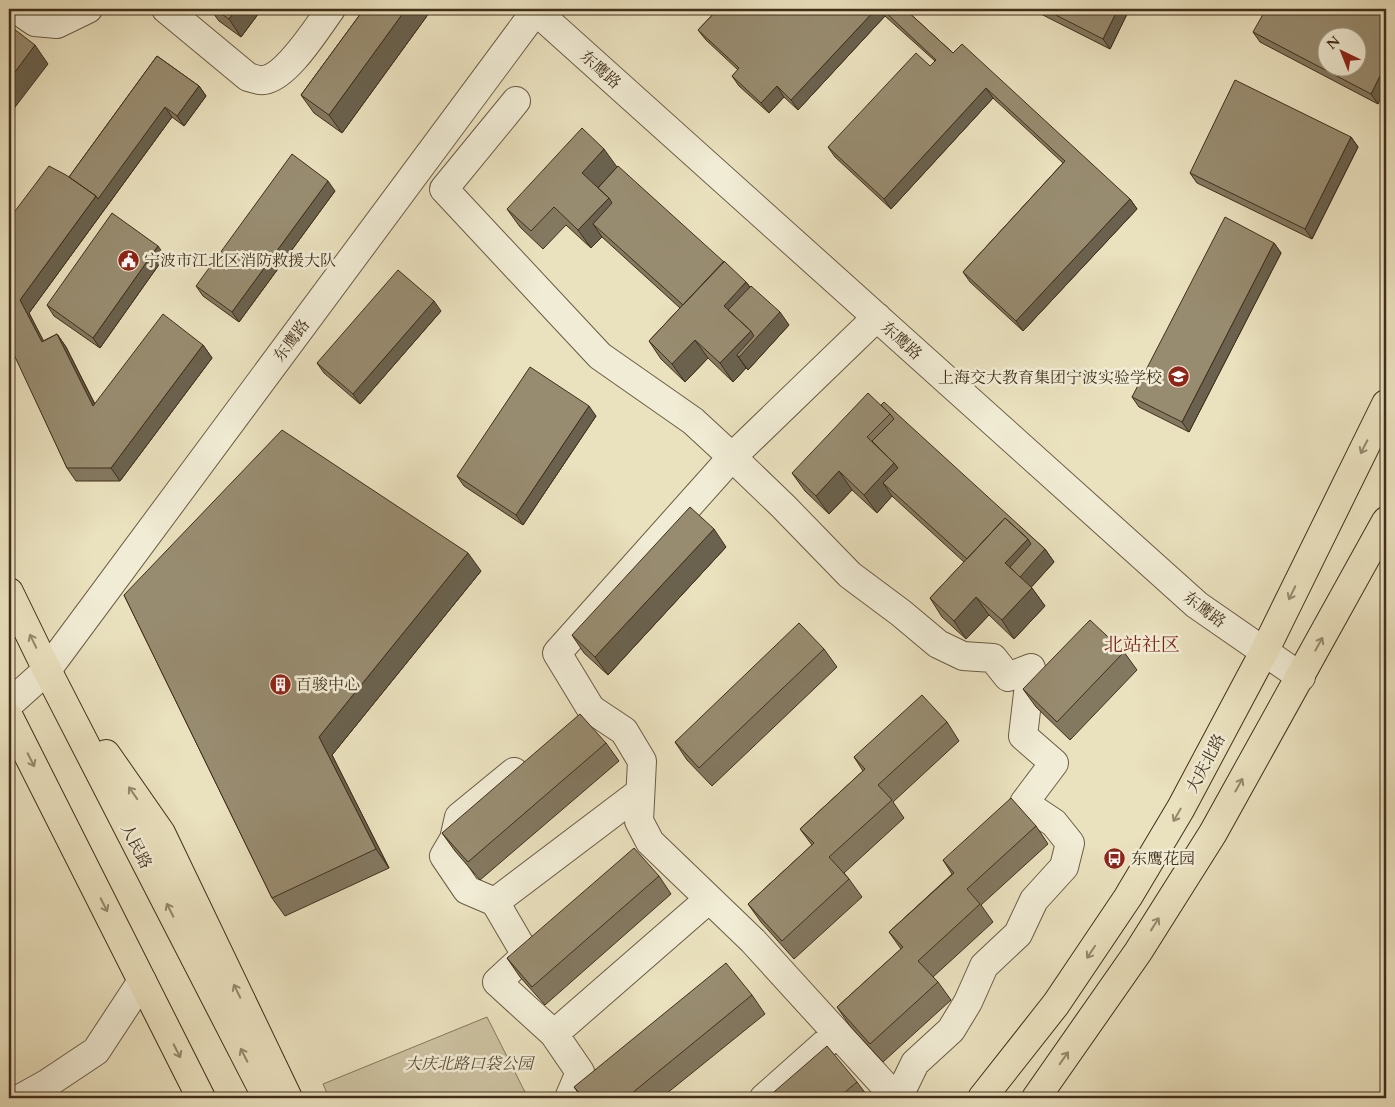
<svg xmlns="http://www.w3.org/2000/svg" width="1395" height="1107" viewBox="0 0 1395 1107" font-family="Cardo,'Noto Serif SC',serif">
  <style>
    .green { fill: #cdc3a2; stroke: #86795e }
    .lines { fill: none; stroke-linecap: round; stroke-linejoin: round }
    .minor-casing { stroke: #6a5c44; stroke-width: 30 }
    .major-casing { stroke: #402f1b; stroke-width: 30 }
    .minor { stroke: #f1ecd5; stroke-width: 28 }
    .major { stroke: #eae1be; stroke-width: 28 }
    .wall { fill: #837860; stroke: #402f1b }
    .shaded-wall { fill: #6a624e; stroke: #402f1b }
    .building { fill: #988c70; stroke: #402f1b; fill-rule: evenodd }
    .oneway { stroke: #95886c }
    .labels { text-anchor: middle; stroke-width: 5; stroke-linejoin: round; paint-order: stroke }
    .street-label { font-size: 16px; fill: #402f1b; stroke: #f1ecd5 }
    .poi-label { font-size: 16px; fill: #402f1b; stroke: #f1ecd5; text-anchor: start }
    .park-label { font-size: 16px; font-style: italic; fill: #5c4d36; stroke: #f1ecd5 }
    .quarter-label { font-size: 19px; fill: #7a1f14; stroke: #f1ecd5 }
  </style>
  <rect width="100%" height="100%" fill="#eae1be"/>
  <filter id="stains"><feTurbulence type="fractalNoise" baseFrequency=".004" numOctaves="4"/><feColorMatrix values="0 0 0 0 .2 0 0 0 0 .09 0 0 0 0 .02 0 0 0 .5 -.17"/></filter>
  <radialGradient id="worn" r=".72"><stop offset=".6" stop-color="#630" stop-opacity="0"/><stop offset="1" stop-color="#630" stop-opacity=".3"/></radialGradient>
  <path class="green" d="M487,1017L528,1098H329L323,1084Z"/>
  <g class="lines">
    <defs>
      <path id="minor" d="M16,9L35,22L57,24L88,9
        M166,9L248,77C252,78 259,81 264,80C287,77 317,28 331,9
        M536,11L1197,605L1301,677
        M516,101L444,189L600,356L693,421L732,457L783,506L850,575L901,613L938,644L963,656L993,658L1008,677L1031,668L1023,736L1054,763L1024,803L1054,823L1070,843L1064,867L1034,900L1018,934L984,966L968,1002L951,1030L915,1063L898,1098
        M877,317L732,457L557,653L591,709L624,731L642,761L639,821L650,842L753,941L896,1098
        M9,704L47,670L537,9
        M514,772L459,817L454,839L444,856L467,890L495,902L526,955L497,982L554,1034L580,1072L569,1098
        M495,902L639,793
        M554,1034L709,899
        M21,1098L48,1083L96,1051L142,981
        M764,1098L837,1033"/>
      <path id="major" d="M9,592L47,670L267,1098
        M9,717L201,1098
        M106,754L161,833L288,1098
        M982,1098L1056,1004L1128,897L1181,808L1264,652L1386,404
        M1036,1098L1138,952L1213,833L1386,521"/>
    </defs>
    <use href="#minor" class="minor-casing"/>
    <use href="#major" class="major-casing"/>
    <use href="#minor" class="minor"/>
    <use href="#major" class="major"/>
  </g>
  <path class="wall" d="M210,9H262L241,37L219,21Z
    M364,9H432L342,133L314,113L301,95Z
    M718,9H907L906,10L953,53L1130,199L1137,209L1023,331L970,282L963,272L1063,163L993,98L891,209L835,157L828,147L930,66L935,61L885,16L798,110L784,97L769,113L739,86L732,76L738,70L706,40L698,30Z
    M1031,9H1128L1129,10L1110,49Z
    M1386,9L1378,104L1260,42L1253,32Z
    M157,56L199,86L206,96L184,126L172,117L29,313L43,341L57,334L66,347L95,404L203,345L212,358L120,481H76L67,468L15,355L69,177Z
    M1351,137L1358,147L1312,239L1197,183L1190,173Z
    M617,167L598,188L746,282L750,287L789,325L748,370L746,368L733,382L708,358L685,382L661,359L649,341L680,308L602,237L591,248L566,225L543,249L520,227L507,209Z
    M335,191L239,322L203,296L196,286Z
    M1274,243L1281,253L1189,432L1139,407L1132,397Z
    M165,256L100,348L54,316L47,305Z
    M441,311L360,404L324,373L317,363Z
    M881,405L1045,549L1054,562L1031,587L1045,606L1014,639L989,615L966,639L942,617L930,598L964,562L892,496L877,513L852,490L829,514L805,491L792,473Z
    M596,416L523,525L464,486L457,476Z
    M726,547L608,675L584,653L572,635Z
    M481,571L332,755L389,868L285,916L272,898L124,595Z
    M824,649L837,667L712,786L687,760L675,742Z
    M1124,652L1137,670L1070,740L1036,707L1023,689Z
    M947,722L959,741L893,802L904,818L844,873L849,879L862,897L794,959L761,922L748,904L812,845L800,829L863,771L854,757Z
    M606,743L619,761L480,880L455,851L442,833Z
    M1036,826L1048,844L981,905L993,922L933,977L938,982L951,1000L883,1062L850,1026L837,1007L901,949L889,932L952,874L943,860Z
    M659,876L671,894L545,1005L520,977L507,958Z
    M752,995L765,1014L661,1098H582L574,1087Z
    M857,1082L869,1098H767Z"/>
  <path class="shaded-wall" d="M236,9H262L241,37L229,19Z
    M406,9H432L342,133L329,115Z
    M876,9H881L885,16L798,110L791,100Z
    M1118,9H1128L1129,10L1110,49L1103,39Z
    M35,45L48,64L9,115V80Z
    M1386,64V88L1378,104L1371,94Z
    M199,86L206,96L184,126L177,116Z
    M777,86L784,97L769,113L761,103Z
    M986,88L993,98L891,209L884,199Z
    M165,107L172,117L29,313L51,355L42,342L20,300L96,196Z
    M1351,137L1358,147L1312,239L1305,229Z
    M604,149L617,167L595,191L582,173Z
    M328,181L335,191L239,322L232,312Z
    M609,198L621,216L593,224L602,237L591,248L578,230Z
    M1130,199L1137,209L1023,331L1016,321Z
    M1274,243L1281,253L1189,432L1182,422Z
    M158,246L165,256L100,348L93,338Z
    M746,282L759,300L739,322L724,306Z
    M434,301L441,311L360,404L353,394Z
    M780,312L789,325L748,370L737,355L746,368L733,382L720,363L751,331Z
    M57,334L66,347L102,419L93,406Z
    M695,340L708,358L685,382L672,364Z
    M203,345L212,358L120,481L111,468Z
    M589,406L596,416L523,525L516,515Z
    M894,463L907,481L883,483L892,496L877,513L864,495Z
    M839,471L852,490L829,514L816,496Z
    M714,529L726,547L608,675L595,657Z
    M1028,539L1045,549L1054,562L1028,591L1005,563Z
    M468,553L481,571L332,755L389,868L376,849L319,737Z
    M1032,588L1045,606L1014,639L1002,620Z
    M976,597L989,615L966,639L954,621Z
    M9,1076L17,1098H13L9,1087Z"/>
  <path class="building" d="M214,9H236L229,19Z
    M364,9H406L329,115L301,95Z
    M718,9H876L791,100L777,86L761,103L732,76L739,68L698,30Z
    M882,9H905L953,53L962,44L1130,199L1016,321L963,272L1065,161L986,88L884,199L828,147L916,53L930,66L936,60Z
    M1044,9H1118L1103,39Z
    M1266,9H1386V64L1371,94L1253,32ZM1328,38H1358V68H1328Z
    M9,25L35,45L9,80Z
    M157,56L199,86L177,116L165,107L98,199L96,196L69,177Z
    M1235,80L1351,137L1305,229L1190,173Z
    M582,128L604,149L582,173L609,198L578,230L554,207L531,231L507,209Z
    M292,154L328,181L232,312L196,286Z
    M49,166L66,175L96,196L20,300L42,342L57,334L93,406L163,314L203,345L111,468H67L9,344V219Z
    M618,166L724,262L683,305L593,224L612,203L609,198L598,188Z
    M112,213L158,246L93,338L47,305Z
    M1225,217L1274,243L1182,422L1132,397Z
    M724,261L746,282L724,306L751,331L720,363L695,340L672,364L649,341Z
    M398,270L434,301L353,394L317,363Z
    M751,286L780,312L739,357L737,355L754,336L751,331L728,310Z
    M530,367L589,406L516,515L457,476Z
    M868,393L890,414L867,437L894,463L864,495L839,471L816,496L792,473Z
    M884,402L1045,549L1020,577L1010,567L1031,544L1028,539L1005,518L967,559L883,483L898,468L894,463L872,441L894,419L890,414L881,405Z
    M282,430L468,553L319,737L376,849L272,898L124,595Z
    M690,507L714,529L595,657L572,635Z
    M1005,518L1028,539L1005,563L1032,588L1002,620L976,597L954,621L930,598Z
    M1090,620L1124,652L1057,722L1023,689Z
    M799,623L824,649L699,768L675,742Z
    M922,695L947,722L878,785L892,800L829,857L849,879L782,941L748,904L814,843L800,829L865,769L854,757Z
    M580,714L606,743L468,862L442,833Z
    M1011,798L1036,826L967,889L980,904L918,961L938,982L870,1044L837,1007L903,947L889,932L954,873L943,860Z
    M634,848L659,876L532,987L507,958Z
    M726,963L752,995L626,1098H584L574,1087Z
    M827,1046L857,1082L838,1098H767Z
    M9,1087L12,1095L9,1097Z
    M12,1095L14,1098H9V1097Z"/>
  <defs><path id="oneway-shaft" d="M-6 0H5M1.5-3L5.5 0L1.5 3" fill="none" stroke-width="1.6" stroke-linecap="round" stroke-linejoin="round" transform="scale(1.25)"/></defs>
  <g class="oneway">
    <use href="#oneway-shaft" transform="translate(1364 447) rotate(117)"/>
    <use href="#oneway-shaft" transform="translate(1292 593) rotate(116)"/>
    <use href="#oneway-shaft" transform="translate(33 641) rotate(-116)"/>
    <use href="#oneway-shaft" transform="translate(1319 644) rotate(-61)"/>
    <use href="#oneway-shaft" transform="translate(31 760) rotate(63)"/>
    <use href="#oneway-shaft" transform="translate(1239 785) rotate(-61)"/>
    <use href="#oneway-shaft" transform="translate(133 793) rotate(-125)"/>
    <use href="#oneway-shaft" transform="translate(1177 815) rotate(120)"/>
    <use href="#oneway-shaft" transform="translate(104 905) rotate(63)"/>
    <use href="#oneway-shaft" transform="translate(170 910) rotate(-117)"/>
    <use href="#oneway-shaft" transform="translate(1155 924) rotate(-58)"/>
    <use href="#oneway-shaft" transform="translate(1091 952) rotate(124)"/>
    <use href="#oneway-shaft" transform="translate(237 991) rotate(-116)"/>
    <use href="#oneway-shaft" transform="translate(177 1051) rotate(63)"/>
    <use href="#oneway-shaft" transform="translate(244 1055) rotate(-117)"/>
    <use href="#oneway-shaft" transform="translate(1064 1058) rotate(-55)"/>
  </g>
  <defs>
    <symbol id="civic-disc" viewBox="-11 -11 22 22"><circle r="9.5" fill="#8f2418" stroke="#f1ecd5"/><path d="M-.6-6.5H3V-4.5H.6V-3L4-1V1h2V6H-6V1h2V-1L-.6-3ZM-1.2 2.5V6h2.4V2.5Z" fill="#fff"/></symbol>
    <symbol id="school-disc" viewBox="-11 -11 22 22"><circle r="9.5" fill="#8f2418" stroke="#f1ecd5"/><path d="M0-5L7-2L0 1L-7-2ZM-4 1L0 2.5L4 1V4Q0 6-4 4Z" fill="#fff"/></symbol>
    <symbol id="building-disc" viewBox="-11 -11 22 22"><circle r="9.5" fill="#8f2418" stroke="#f1ecd5"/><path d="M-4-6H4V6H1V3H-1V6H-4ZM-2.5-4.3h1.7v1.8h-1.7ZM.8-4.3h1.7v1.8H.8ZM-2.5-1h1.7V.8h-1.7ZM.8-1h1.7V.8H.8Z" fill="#fff"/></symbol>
    <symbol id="bus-disc" viewBox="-11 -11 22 22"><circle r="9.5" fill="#8f2418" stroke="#f1ecd5"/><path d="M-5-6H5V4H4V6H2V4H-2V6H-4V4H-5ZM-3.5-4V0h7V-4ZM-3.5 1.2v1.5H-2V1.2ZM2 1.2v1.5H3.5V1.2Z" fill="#fff"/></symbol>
  </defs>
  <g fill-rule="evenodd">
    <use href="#civic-disc" x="116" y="248" width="25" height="25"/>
    <use href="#school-disc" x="1166" y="364" width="25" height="25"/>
    <use href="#building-disc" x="268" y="672" width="25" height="25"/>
    <use href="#bus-disc" x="1102" y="846" width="25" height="25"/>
  </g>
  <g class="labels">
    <g class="street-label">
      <text transform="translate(601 69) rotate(42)" y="6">东鹰路</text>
      <text transform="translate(291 340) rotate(-53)" y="6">东鹰路</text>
      <text transform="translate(902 340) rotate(42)" y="6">东鹰路</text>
      <text transform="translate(1205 609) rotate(37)" y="6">东鹰路</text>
      <text transform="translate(1205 763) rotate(-62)" y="6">大庆北路</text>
      <text transform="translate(137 846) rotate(63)" y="6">人民路</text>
    </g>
    <g class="poi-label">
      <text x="144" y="266">宁波市江北区消防救援大队</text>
      <text x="1162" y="383" text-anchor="end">上海交大教育集团宁波实验学校</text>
      <text x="296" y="690">百骏中心</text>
      <text x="1131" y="864">东鹰花园</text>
    </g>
    <g class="park-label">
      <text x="469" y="1069">大庆北路口袋公园</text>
    </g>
    <g class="quarter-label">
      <text x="1142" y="651">北站社区</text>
    </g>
  </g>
  <rect width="1395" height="1107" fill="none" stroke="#eae1be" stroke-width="30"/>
  <rect x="10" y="10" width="1375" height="1087" fill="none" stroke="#402f1b" stroke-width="2.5"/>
  <rect x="15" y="15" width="1365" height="1077" fill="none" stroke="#402f1b"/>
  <g transform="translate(1342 52) rotate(317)"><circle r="24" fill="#f1ecd5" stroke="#aaa08b"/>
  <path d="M0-4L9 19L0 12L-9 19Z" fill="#8f2418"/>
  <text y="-8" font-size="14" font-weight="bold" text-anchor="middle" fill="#402f1b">N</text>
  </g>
  <rect width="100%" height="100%" filter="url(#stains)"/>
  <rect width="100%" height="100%" fill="url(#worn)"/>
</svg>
